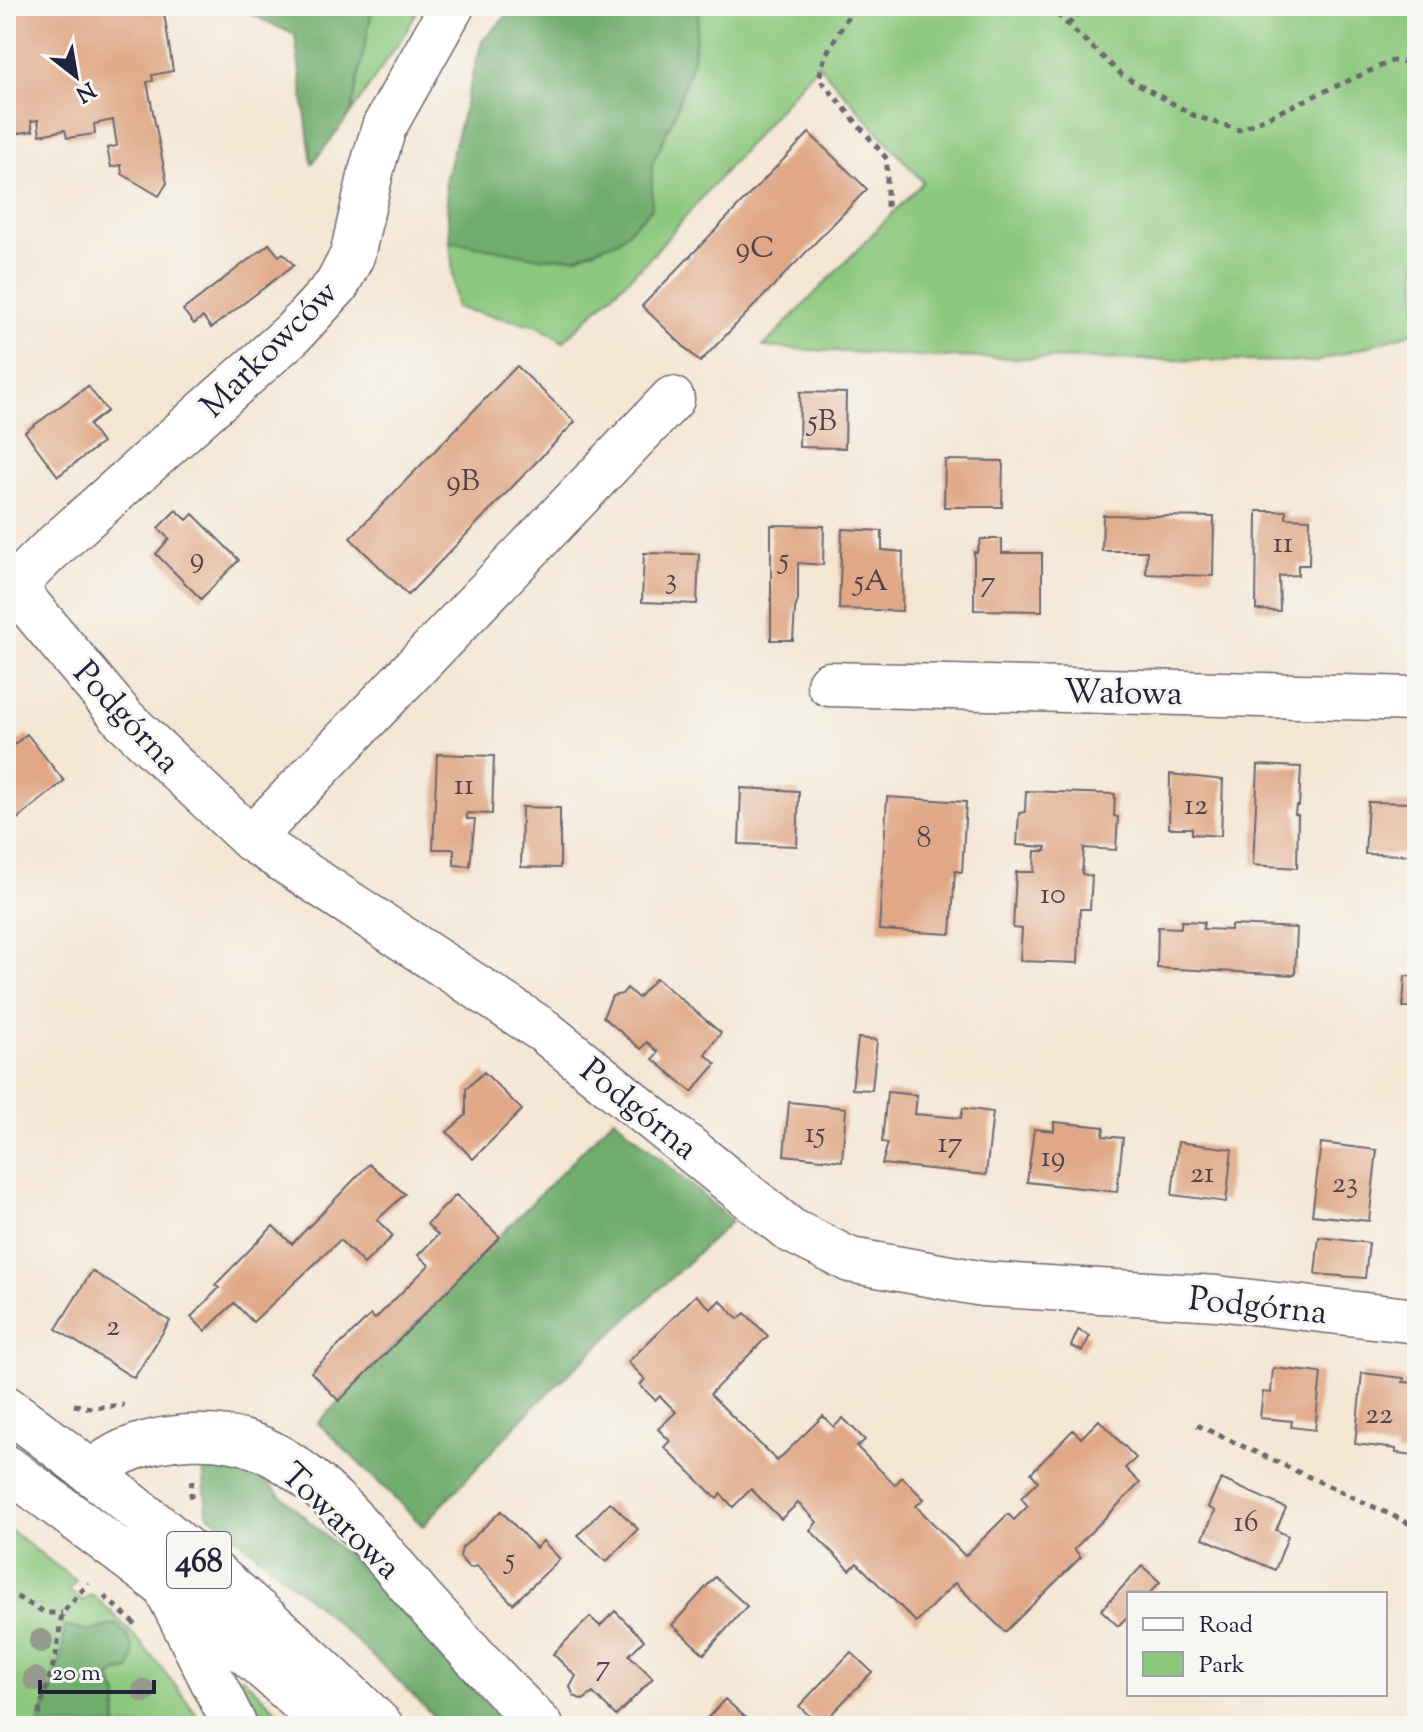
<svg xmlns="http://www.w3.org/2000/svg" width="1423" height="1732" viewBox="0 0 1423 1732" font-family="'Sorts Mill Goudy',serif">
  <style>
    .green { fill: #8bc77c; stroke: #56745c; stroke-width: 2 }
    .forest { fill: #70ac6c; stroke: #496754; stroke-width: 2 }
    .building { fill: #e0a887 }
    .lines { fill: none; stroke-linecap: round; stroke-linejoin: round }
    .minor-casing { stroke: #6c6770; stroke-width: 47 }
    .major-casing { stroke: #6c6770; stroke-width: 47 }
    .path { stroke: #6c6770; stroke-width: 5; stroke-dasharray: 6 6; stroke-linecap: butt }
    .minor { stroke: #fff; stroke-width: 44 }
    .major { stroke: #fff; stroke-width: 44 }
    .tree { fill: #959a8c }
    .labels { text-anchor: middle; stroke-width: 6; stroke-linejoin: round; paint-order: stroke }
    .number-label { font-size: 30px; fill: #52444e }
    .shield { fill: #f6f6f2; stroke: #626272; stroke-width: 2 }
    .shield-label { font-size: 32px; font-weight: bold; fill: #22223b }
    .street-label { font-size: 34px; fill: #22223b; stroke: #f6f6f2 }
  </style>
  <rect width="100%" height="100%" fill="#f6f6f2"/>
  <filter id="ink" filterUnits="userSpaceOnUse"><feTurbulence type="fractalNoise" baseFrequency=".0125" numOctaves="2"/><feDisplacementMap in="SourceGraphic" scale="16" xChannelSelector="R" yChannelSelector="G"/><feConvolveMatrix kernelMatrix="1 2 1 2 8 2 1 2 1" color-interpolation-filters="sRGB"/></filter>
  <filter id="wash" filterUnits="userSpaceOnUse"><feTurbulence type="fractalNoise" baseFrequency=".006" numOctaves="4" result="noise"/><feDisplacementMap in="SourceGraphic" scale="32" xChannelSelector="R" yChannelSelector="G"/><feGaussianBlur stdDeviation="1.8" result="paint"/><feColorMatrix in="noise" values="0 0 0 0 0 0 0 0 0 0 0 0 0 0 0 0 0 1.4 0 .05"/><feComposite in="paint" operator="in"/></filter>
  <g filter="url(#wash)">
    <rect width="100%" height="100%" fill="#f4e6d3"/>
    <path class="green" d="M373,6H420L406,32L351,113Z
      M700,6H1417V331L1316,362L930,357L763,347L923,182L818,64L647,261L563,342L538,326L456,308L450,241L541,258L577,257L619,240L652,208V164L674,116L693,58Z
      M6,1527L76,1581L69,1590L84,1601L90,1595L95,1597C138,1635 172,1678 204,1726H116L118,1696L110,1678L113,1674L124,1671L115,1624L92,1631L78,1629L47,1726H6Z
      M237,1677L243,1678L292,1726H266L258,1712L248,1718L232,1678Z"/>
    <path class="forest" d="M234,6H373L351,113L312,164L295,35Z
      M516,6H700L693,58L674,116L652,164V208L619,240L577,257L541,258L450,241L445,180L482,41Z
      M614,1118L732,1221L532,1408L423,1526L318,1423Z
      M202,1456L253,1470L363,1570L465,1683L511,1726H443C370,1649 290,1580 207,1513Z
      M115,1624C131,1637 139,1651 129,1671H119L110,1678L118,1696L116,1726H39L62,1655L65,1627L92,1631Z"/>
    <g id="blocks">
      <path class="building" d="M16,6H137L138,9L163,6L173,71L152,75L153,81L147,82L167,183L159,196L122,174L121,165L111,167L107,148L117,146L113,120L94,124L95,134L67,138L65,130L40,135L38,120L31,121L33,131L6,135V12L16,10Z
        M809,133L867,189L700,362L642,306Z
        M269,244L279,256L283,253L294,265L211,328L203,317L194,324L183,310Z
        M517,366L575,422L408,595L350,538Z
        M88,386L107,411L89,425L102,443L58,476L25,432Z
        M800,392L846,393L845,448L799,447Z
        M945,460L1003,461L1002,507H944Z
        M176,510L187,520L193,514L239,560L201,599L156,554L169,539L158,528Z
        M1257,511H1286V518L1310,519L1309,565H1298V575L1279,576L1280,611L1256,610Z
        M1103,515L1214,517L1213,576L1146,574L1147,551H1102Z
        M771,525L824,526L823,565L798,563V600L795,609L793,640H771Z
        M842,529L882,531V550L903,552L902,611L839,609Z
        M981,539H1002V553H1042V611L974,610V552H977Z
        M644,553L699,554L697,604L642,602Z
        M27,734L64,781L6,828V751Z
        M437,754L494,756L492,814L467,813V819H475L470,866L454,865V849H433Z
        M1258,765L1301,767L1299,806H1296L1295,814L1298,815L1297,868L1253,865Z
        M1170,774L1223,780L1221,836L1192,834V828H1169Z
        M741,788L799,791L797,846L739,844Z
        M1026,791L1115,794L1114,816L1118,817L1116,850L1084,848L1082,874L1092,876L1090,909H1080L1078,963L1020,961L1022,929L1013,928L1016,872H1034L1035,851H1046V847L1017,845L1019,813L1025,812Z
        M887,797L966,802L962,872L955,871L951,934L879,930Z
        M1368,802L1417,803V855L1365,854Z
        M522,807L560,808V868L521,867Z
        M1181,921L1204,922L1203,929L1231,930V925L1297,928L1295,975L1157,968L1158,927L1181,928Z
        M1405,976L1417,977V1007H1403Z
        M656,978L721,1033L705,1054L716,1064L692,1092L653,1059L658,1052L647,1042L641,1049L603,1017L612,996L622,994L627,988L638,998Z
        M858,1038L877,1040L872,1090L852,1089Z
        M484,1072L522,1110L473,1159L447,1132L466,1115V1089Z
        M887,1092L917,1095L915,1114L961,1118L963,1108L993,1112L986,1175L882,1164L888,1143L882,1142Z
        M789,1102L846,1108L842,1161L784,1155Z
        M1054,1122L1104,1127L1103,1136L1123,1138L1117,1192L1027,1182L1034,1129L1054,1131Z
        M1178,1142L1232,1149L1226,1202L1172,1195Z
        M1321,1143L1377,1150L1369,1221L1312,1215Z
        M369,1164L405,1194L377,1220L393,1236L364,1264L340,1240L253,1322L234,1303L205,1331L191,1317L219,1288L215,1285L273,1226L292,1244Z
        M456,1195L500,1237L339,1401L311,1372L371,1315L375,1319L429,1265L418,1255L438,1235L427,1224Z
        M1319,1237L1369,1243L1365,1278L1315,1274Z
        M92,1271L170,1321L134,1378L56,1329Z
        M696,1295L711,1309L720,1300L738,1319L745,1313L768,1336L710,1394L777,1461L823,1416L834,1427L843,1418L865,1440L857,1447L895,1485L902,1477L924,1499L916,1506L965,1556L1008,1514L1014,1520L1028,1506L1021,1498L1038,1481L1031,1473L1073,1430L1081,1438L1099,1420L1136,1458L1125,1468L1140,1483L1074,1549L1081,1557L1005,1632L955,1583L916,1622L857,1563L850,1570L810,1530L817,1522L798,1503L781,1519L751,1489L733,1507L721,1494L717,1499L664,1447L670,1441L658,1429L676,1412L660,1396L655,1400L640,1385L645,1379L628,1362Z
        M1078,1330L1090,1336L1082,1351L1071,1346Z
        M1273,1368L1321,1373L1315,1430L1291,1427L1292,1421L1260,1418L1263,1392L1271,1393Z
        M1362,1373L1404,1378L1403,1382L1417,1383V1455L1396,1453V1449L1355,1444Z
        M1221,1479L1286,1508L1276,1530L1288,1536L1275,1570L1203,1538L1215,1511L1208,1507Z
        M610,1502L638,1529L606,1562L578,1535Z
        M501,1511L536,1548L543,1541L560,1559L513,1604L477,1566L469,1568L460,1557L462,1548Z
        M1142,1566L1160,1582L1149,1594H1129V1615L1118,1626L1101,1610Z
        M715,1577L747,1606L704,1654L672,1625Z
        M615,1611L644,1640L629,1655L653,1678L616,1716L593,1693L583,1700L574,1696L570,1687L576,1676L553,1654L590,1617L600,1626Z
        M851,1652L872,1672L820,1726L799,1706Z
        M725,1699L755,1726H700Z"/>
    </g>
  </g>
  <g filter="url(#ink)">
    <use href="#blocks" fill-opacity="0" stroke="#6c6770" stroke-width="2"/>
    <g class="lines">
      <defs>
        <path id="minor" d="M6,578L124,719L251,839L544,1031L790,1230L850,1260L983,1284L1217,1298L1417,1321
          M16,590L28,572L49,551L293,333L337,285L352,256L372,168L384,127L452,6
          M829,684L1417,699
          M251,839L672,399
          M91,1471C102,1465 112,1457 123,1452C163,1434 220,1431 260,1448C323,1475 376,1546 420,1597C460,1641 499,1684 541,1726
          M165,1586L235,1726"/>
        <path id="major" d="M6,1408C61,1447 112,1489 164,1531C239,1594 312,1657 381,1726
          M6,1467C116,1549 229,1629 326,1726"/>
      </defs>
      <use href="#minor" class="minor-casing"/>
      <use href="#major" class="major-casing"/>
      <path class="path" d="M854,6L825,56L819,78L887,159V207
        M1048,6L1122,75L1195,116L1239,130L1392,61L1417,62
        M1068,25L1084,6
        M74,1405L91,1408L124,1405
        M1197,1425L1417,1527
        M191,1498L192,1476
        M6,1591L46,1613H62
        M104,1596L135,1624
        M35,1726L56,1655L62,1613L89,1583"/>
      <use href="#minor" class="minor"/>
      <use href="#major" class="major"/>
    </g>
    <g class="tree">
      <circle cx="41" cy="1641" r="12"/>
      <circle cx="35" cy="1679" r="12"/>
      <circle cx="144" cy="1691" r="12"/>
    </g>
  </g>
  <g class="labels">
    <g class="number-label">
      <text x="755" y="257">9C</text>
      <text x="822" y="430">5B</text>
      <text x="463" y="490">9B</text>
      <text x="1283" y="552">11</text>
      <text x="197" y="567">9</text>
      <text x="784" y="568">5</text>
      <text x="671" y="588">3</text>
      <text x="871" y="590">5A</text>
      <text x="988" y="591">7</text>
      <text x="464" y="794">11</text>
      <text x="1196" y="814">12</text>
      <text x="924" y="847">8</text>
      <text x="1053" y="903">10</text>
      <text x="815" y="1142">15</text>
      <text x="950" y="1152">17</text>
      <text x="1053" y="1166">19</text>
      <text x="1202" y="1182">21</text>
      <text x="1345" y="1192">23</text>
      <text x="113" y="1335">2</text>
      <text x="1379" y="1423">22</text>
      <text x="1246" y="1531">16</text>
      <text x="510" y="1568">5</text>
      <text x="603" y="1675">7</text>
    </g>
    <rect class="shield" x="167" y="1532" width="64" height="56" rx="6"/>
    <g class="shield-label">
      <text x="199" y="1571">468</text>
    </g>
    <g class="street-label">
      <text transform="translate(268 348) rotate(-45)" y="12">Markowców</text>
      <text transform="translate(1123 691) rotate(1)" y="12">Wałowa</text>
      <text transform="translate(128 716) rotate(47)" y="12">Podgórna</text>
      <text transform="translate(640 1108) rotate(39)" y="12">Podgórna</text>
      <text transform="translate(1258 1304) rotate(6)" y="12">Podgórna</text>
      <text transform="translate(342 1520) rotate(44)" y="12">Towarowa</text>
    </g>
  </g>
  <rect width="1423" height="1732" fill="none" stroke="#f6f6f2" stroke-width="32"/>
  <rect x="1127" y="1592" width="260" height="104" fill="#f6f6f2" stroke="#a1a1a9" stroke-width="2"/>
  <rect x="1143" y="1618" width="40" height="12" fill="#ffffff" stroke="#a1a1a9" stroke-width="2"/>
  <text x="1199" y="1632" font-size="24" fill="#22223b">Road</text>
  <rect x="1143" y="1652" width="40" height="24" fill="#8bc77c" stroke="#a1a1a9" stroke-width="2"/>
  <text x="1199" y="1672" font-size="24" fill="#22223b">Park</text>
  <g transform="translate(76 76) rotate(149)" stroke="#f6f6f2" stroke-width="6" paint-order="stroke">
  <path d="M0-6L14 30L0 20L-14 30Z" fill="#22223b"/>
  <text y="-12" font-size="22" font-weight="bold" text-anchor="middle" fill="#22223b">N</text>
  </g>
  <path d="M40 1680v12h114v-12" fill="none" stroke="#22223b" stroke-width="4"/>
  <text x="52" y="1680" font-size="24" fill="#22223b" stroke="#f6f6f2" stroke-width="6" paint-order="stroke">20 m</text>
</svg>
